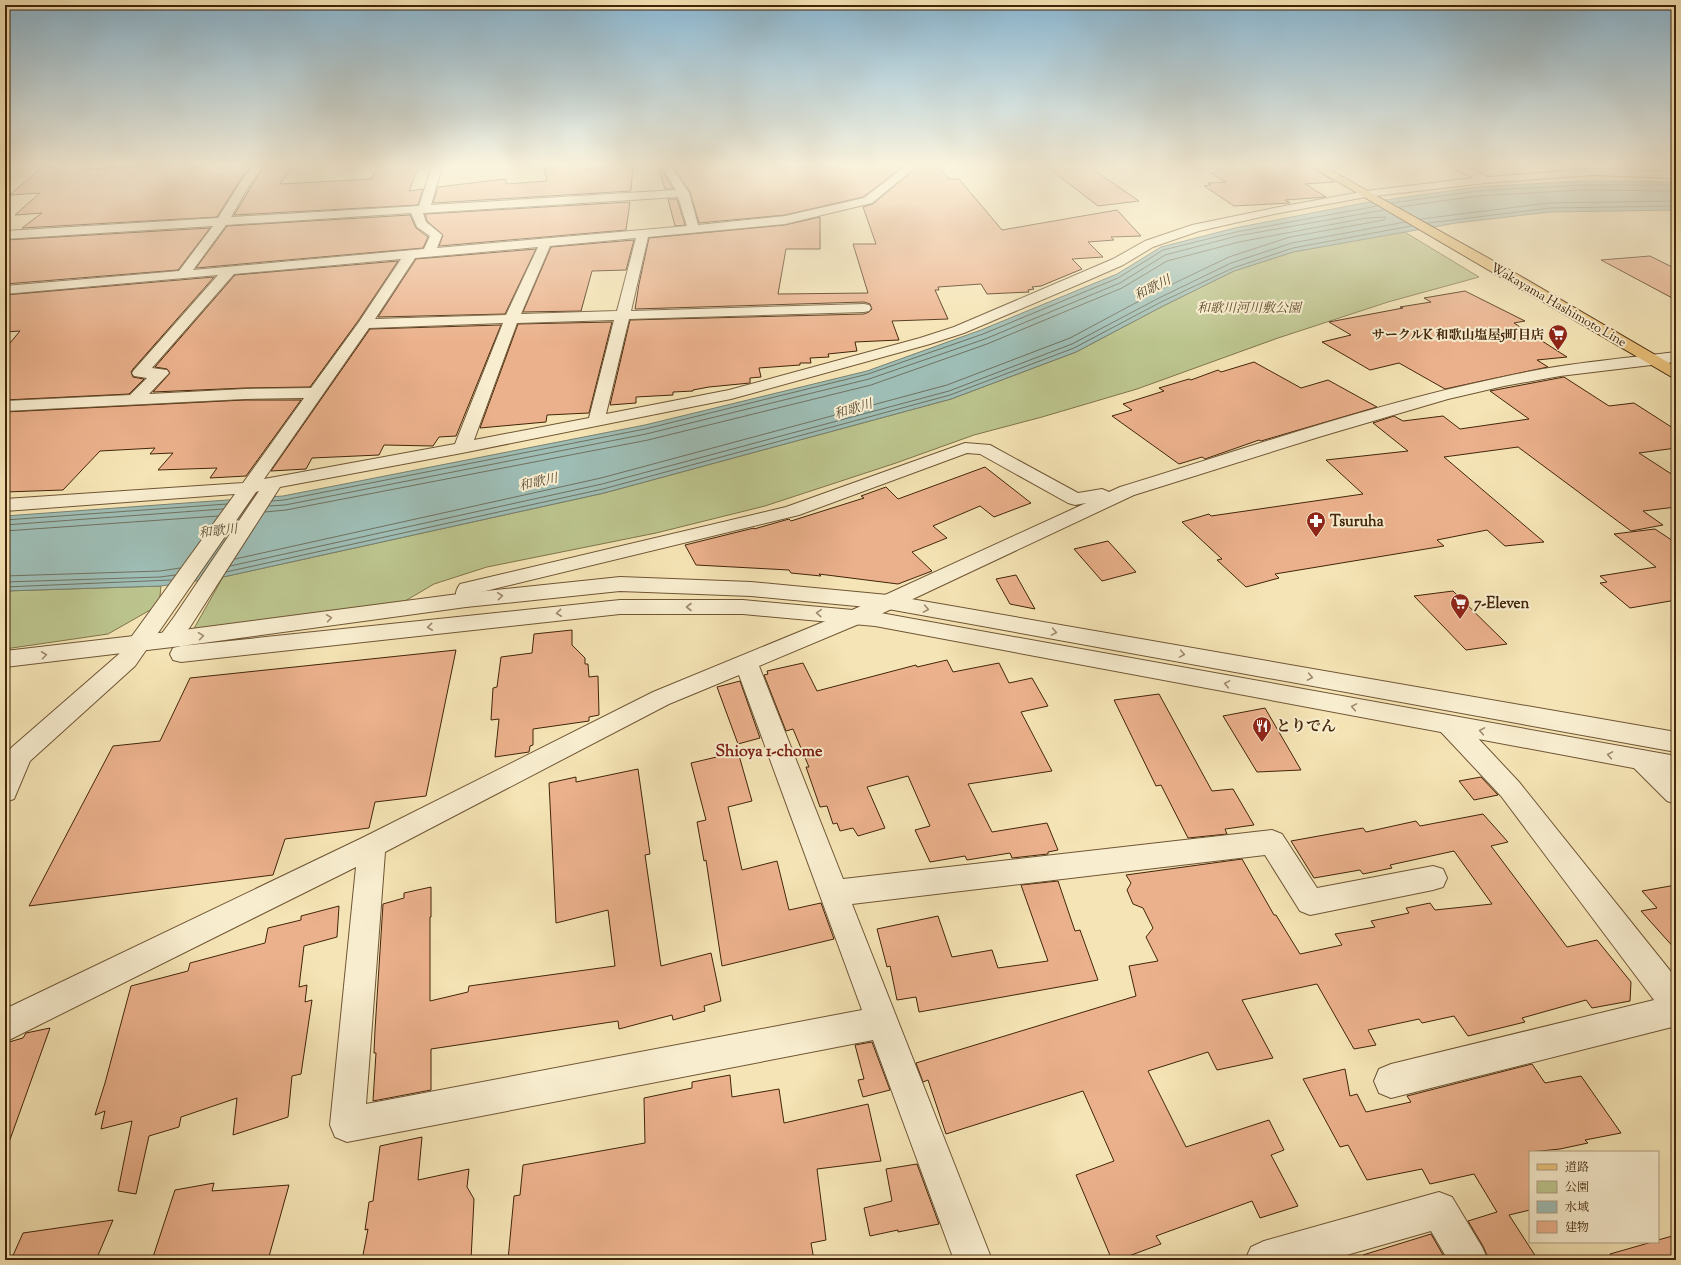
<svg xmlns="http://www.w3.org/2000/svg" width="1681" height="1265" viewBox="0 0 1681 1265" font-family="'Sorts Mill Goudy','Noto Serif JP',serif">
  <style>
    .green { fill: #bcc48d; stroke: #7f744b }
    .water { fill: #9ebdb5; stroke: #798070 }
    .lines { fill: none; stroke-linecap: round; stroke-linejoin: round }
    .shore { stroke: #70715f; stroke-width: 1 }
    .building { fill: #ebb18c; stroke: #422509 }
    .minor-casing { stroke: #6f5534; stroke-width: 2 }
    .tertiary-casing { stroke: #6f5534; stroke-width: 2 }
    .primary-casing { stroke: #422509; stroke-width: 2 }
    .minor { fill: #f8edcf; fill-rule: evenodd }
    .tertiary { fill: #f8edcf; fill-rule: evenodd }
    .primary { fill: #eac27a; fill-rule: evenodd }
    .oneway { stroke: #9d896c }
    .labels { text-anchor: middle; stroke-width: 4; stroke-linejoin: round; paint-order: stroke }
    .far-water-label { font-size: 13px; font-style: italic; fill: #594b34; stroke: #f8edcf }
    .far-street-label { font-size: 13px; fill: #422509; stroke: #f8edcf }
    .far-park-label { font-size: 13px; font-style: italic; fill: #604d2a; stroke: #f8edcf }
    .far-poi-label { font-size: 13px; font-weight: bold; fill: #422509; stroke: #f8edcf; text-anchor: end }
    .poi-label { font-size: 15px; font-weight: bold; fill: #422509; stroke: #f8edcf; text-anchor: start }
    .neighbourhood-label { font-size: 16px; font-weight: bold; fill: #7a1f14; stroke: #f8edcf }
  </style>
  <rect width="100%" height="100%" fill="#f5e4b5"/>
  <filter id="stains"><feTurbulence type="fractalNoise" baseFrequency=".005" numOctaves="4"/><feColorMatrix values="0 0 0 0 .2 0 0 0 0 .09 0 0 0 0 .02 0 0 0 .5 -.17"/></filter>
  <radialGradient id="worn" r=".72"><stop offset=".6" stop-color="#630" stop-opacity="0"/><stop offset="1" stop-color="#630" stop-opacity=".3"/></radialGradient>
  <path class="green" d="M1403,231L1479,277L1388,302L1278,338L1137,389L1042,417L974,435L896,463L765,506L656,533L487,567L434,584L400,604L192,632L223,577L604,493L951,399L1076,352L1163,306L1234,271L1293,252Z
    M161,586L159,605L108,634L5,649V591Z"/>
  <path class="water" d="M1581,181L1676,182V210L1550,212L1456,223L1293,252L1234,271L1163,306L1076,352L951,399L604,493L223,577L161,586L5,591V516L283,496L645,425L867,371L981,330L1117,274L1161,247L1235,228L1364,203L1477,187Z"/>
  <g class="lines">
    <path class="shore" d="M1392,203L1477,191L1581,185H1676
      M1399,207L1478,196L1581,190L1676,191
      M1421,219L1549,203L1676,201
      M1428,223L1550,208L1676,206
      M272,501L284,500L645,429L868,374L983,334L1118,278L1163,250L1236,232L1377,206
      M269,506L285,505L646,434L869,379L985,339L1120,283L1165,255L1237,236L1384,210
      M5,520L227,504
      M5,525L223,509
      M5,531L218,516
      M235,559L601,478L947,385L1070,338L1156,292L1229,257L1290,237L1384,220L1386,217L1366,218L1239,242L1167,261L1122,288L987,344L871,385L648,440L286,510L265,512
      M230,566L602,484L949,391L1072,344L1159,298L1231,263L1292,243L1405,222
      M226,572L603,489L950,395L1074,348L1161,302L1233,268L1293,248L1411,226
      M5,576L160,571L180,568
      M5,582L160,577L175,575
      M5,587L171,580"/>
  </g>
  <path class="building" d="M43,166H90L85,169L145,166H221L219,168L251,166L239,182L217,217L22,228L42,213L15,215L40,193L10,195Z
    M264,166H293L280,184L371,179L378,166H419L409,191L423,189L418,205L234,215Z
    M567,166H583L584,169L611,166H633L631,191L433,203L438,187L505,179L507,184L547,181L544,168Z
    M658,166H660L673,189H665Z
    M673,166H891L892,167H903L863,197L785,215L699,223L690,192Z
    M918,166H938L949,179H959L1002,230L1117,210L1141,236L1111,237L1114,240L1088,242L1103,257L1072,259L1082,269L1041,286L1032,287L1034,289L1028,290L1029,292L987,294L981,284L938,287L939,290H935L948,319L892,321L899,340L855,342L857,351L828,354L829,357L810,358L811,363H800V365L759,368L761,377L750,378V383L709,387L693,390V391L673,392V395L636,397V403L610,405L630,320L864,314L869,312L872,309L870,304L864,302L635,309L639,284L649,238L785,225L820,217V249H786L778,294L868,293L853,244H876L863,207L873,204Z
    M1046,166H1088L1139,201L1098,206Z
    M1212,166H1310L1335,182L1305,184L1326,197L1285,200L1290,203L1234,206L1204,186L1211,185L1208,183L1226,182L1210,173L1221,171Z
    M668,199H677L685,225L675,226Z
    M630,202L626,230L439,246L443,235L427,221L425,214Z
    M410,215L416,228L428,237L423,248L196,268L227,226Z
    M210,228L178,270L5,284L6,240Z
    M634,240L626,270L592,271L581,311L523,312L551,247Z
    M536,249L505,314L378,317L416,259Z
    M1650,256L1676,269V300L1601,260Z
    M398,261L358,321L310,387L245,388L153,392L170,373L167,369L155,367L235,275Z
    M214,277L133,369L131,372L133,377L144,379L129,394L5,400V349L20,331L5,332V295Z
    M1465,291L1525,321L1514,323L1567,357L1537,360L1548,367L1445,389L1399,363L1370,370L1322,342L1351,335L1329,322L1403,308L1400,307L1431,302L1424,298Z
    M612,322L589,413L547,415L546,422L480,428L518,324Z
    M501,325L456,436L439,437L433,446L384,445L379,455L312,458L306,469L271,471L370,329Z
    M1254,362L1301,388L1328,380L1377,407L1261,441L1259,440L1205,459L1202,457L1179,464L1112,416L1132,410L1123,404L1164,391L1159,388L1189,379L1191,380L1218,370L1221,372Z
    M1564,377L1609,406L1634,403L1676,430V448L1639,453L1676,477V507L1643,511L1663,525L1631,531L1518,447L1444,457L1544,542L1505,546L1487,530L1437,540L1444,546L1275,574L1279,578L1246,587L1217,560L1222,559L1182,522L1209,514L1211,516L1363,494L1326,460L1408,451L1373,423L1394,416L1403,421L1443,416L1460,429L1529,419L1490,391Z
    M245,400H301L246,476L210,478L217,468L158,470L173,453L150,454L155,448L100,451L63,490L5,492V412Z
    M985,467L1031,503L994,517L980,506L933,526L947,538L912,552L932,571L898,584L819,574L821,576L791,573L789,570L696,565L685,545L754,528V529L789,519L791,521L864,498L861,496L886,487L898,499Z
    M1655,529L1676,543V600L1630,608L1600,583L1607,582L1600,576L1656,567L1614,534Z
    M1108,541L1136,572L1102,581L1074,549Z
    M1016,575L1035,609L1010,604L996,579Z
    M1453,591L1507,644L1466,650L1414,596Z
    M572,630V645L585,658V664H588L589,677L598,676L599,715L589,717V721L533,729V745L530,746L529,752L495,757L499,719L491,720L493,688L497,687L501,657L532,653L534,634Z
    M456,650L426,796L375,802L369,828L285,839L273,875L29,906L113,746L160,741L190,678Z
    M947,660L953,672L999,663L1009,683L1032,678L1048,706L1021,712L1052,771L968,784L992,832L1047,823L1058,850L1048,852V854L1012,858L1010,853L967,860L965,856L930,862L915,830L930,826L908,776L867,787L885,828L858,836L853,828L840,831L837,823L833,824L827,806L820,807L806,767H809L793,729L786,731L764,675L768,674L767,671L803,663L817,691L916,665L917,667Z
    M740,681L760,738L738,744L717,687Z
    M1159,694L1212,791L1233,789L1254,825L1225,829L1227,834L1188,838L1161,785L1156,786L1114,700Z
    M1265,708L1301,770L1257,772L1223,716Z
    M738,752L752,801L728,807L742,870L777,861L789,910L821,903L834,939L722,966L706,860L704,861L697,822L706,820L691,763Z
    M638,769L650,854L645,855L661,966L711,953L721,1001L704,1006L705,1011L673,1020L672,1015L619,1029L618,1021L431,1049V1090L373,1101L376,1053H374L375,1030L383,904L404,898V893L431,887V917H430V1001L468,992L469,986L615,966L608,910L556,923L549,783L576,777V782Z
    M1481,777L1498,795L1474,800L1459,781Z
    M1483,814L1508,842L1491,846L1567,947L1597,940L1631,982L1630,1001L1592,1008L1586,1000L1522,1018L1525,1022L1468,1036L1454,1016L1422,1023L1419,1019L1368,1030L1376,1045L1354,1049L1317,984L1242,1000L1273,1058L1217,1070L1208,1052L1148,1071L1186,1147L1269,1120L1284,1150L1271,1155L1298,1206L1260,1218L1252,1201L1156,1236L1161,1244L1118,1260H1112L1076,1175L1114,1161L1083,1091L946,1134L928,1080L923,1082L916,1063L1136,996L1129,966L1158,961L1146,937L1153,928L1143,908L1133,904L1127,890L1131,883L1126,875L1242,859L1274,915H1276L1300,954L1342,945L1335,934L1375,927L1371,921L1409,913L1406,908L1430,903L1435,910L1492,904L1454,851L1390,865L1392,868L1363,874L1360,870L1314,878L1291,841L1363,828L1366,832L1416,821L1420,826Z
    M1058,881L1075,931L1080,930L1098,980L919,1012L916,997L897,1000L890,966L887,967L877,929L938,916L952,957L992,950L998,968L1048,961L1021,885Z
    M1676,885V950L1641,911L1657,908L1642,891Z
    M339,906L337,937L304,946L299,987L307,985L305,1002L312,1000L301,1074L292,1076L288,1117L233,1135L237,1098L181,1117L179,1127L149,1136L136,1194L118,1191L132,1121L101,1129L105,1111L95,1115L105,1083L131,986L188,971L190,963L265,943L268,928L301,920V916Z
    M50,1028L8,1145H5V1049L9,1042L23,1038L26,1033Z
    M872,1042L890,1090L863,1097L858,1080L864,1079L855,1045Z
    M1532,1064L1545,1083L1581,1076L1621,1133L1585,1140L1588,1143L1560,1149L1530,1152V1210L1509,1215L1538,1260H1489L1483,1246L1468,1221L1497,1212L1474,1174L1430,1184L1422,1169L1367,1180L1348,1145L1340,1147L1303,1079L1345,1069L1350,1096L1357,1094L1366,1112L1411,1102L1407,1096Z
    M730,1075L732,1097L779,1089L784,1123L868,1104L881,1161L817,1169L826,1240L811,1243L814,1260H508L514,1196L520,1195L523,1165L645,1143L644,1098L692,1088V1082Z
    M422,1137L418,1180L469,1169L467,1187L474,1199L471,1260H362L368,1229L365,1230L369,1202L373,1201L380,1146Z
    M917,1164L939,1224L898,1232V1230L870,1236L864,1208L892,1201L886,1169Z
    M214,1183L212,1191L289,1185L268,1260H152L175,1190Z
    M113,1220L96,1260H11L23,1233Z
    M1431,1234L1446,1260H1364L1363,1255Z
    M1676,1235V1260H1611L1610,1254L1652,1242H1658V1240Z"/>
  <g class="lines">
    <defs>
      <path id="minor" d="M253,166H263L250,184L231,217L419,206L432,166H442L431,205L676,190L661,166H671L689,193L698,225L785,216L864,198L906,166H917L872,203L785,224L648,237L631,311L864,304L869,305L871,308L869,311L864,312L629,319L606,414L729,390L920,338L954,327L1113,259L1145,241L1192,225L1274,208L1366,191L1473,178L1454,168L1453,166H1465L1487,177L1592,169L1676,172V178L1592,175L1485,183L1366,197L1274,214L1199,231L1153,247L1123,265L1091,279L964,333L930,344L731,399L462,453L280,487L190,627C180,639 177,650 160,645L157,640L174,617L259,491L256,492L135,666L30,761L14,799L5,802V761L11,748L119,654L235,494L5,511V499L243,483L304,398L245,399L5,411V401L130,395L147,378L134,376L132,373L134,370L218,275L5,294V286L179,271L213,226L5,239V231L218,218L240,183ZM678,197L687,226L437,248L442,235L426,222L423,213ZM411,213L417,227L430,236L424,249L193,270L226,225ZM636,238L617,311L521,314L550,246ZM538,247L506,315L375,319L415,258ZM401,259L359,322L311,388L245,389L149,394L169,373L167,370L152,368L234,274ZM614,320L589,418L474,440L517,323ZM503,323L455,444L264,479L369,328Z
        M1676,352V362L1560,376L1504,386L1448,399L1322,436L1134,495L866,621L759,666L843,879L1272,830L1282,834L1317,888L1433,866L1443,869L1447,878L1443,887L1433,890L1310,915L1300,911L1265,855L852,904L992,1260H954L873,1040L347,1142L335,1137L330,1125L356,867L5,1042V1009L362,838L653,692L850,611L1086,503L1075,505L1068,503L980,454L967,453L799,515L477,593V600L473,605L466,607L459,605C454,598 455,591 460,584L786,507L965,443L990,445L1078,493L1102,489L1109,492L1120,487C1247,448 1373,404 1503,377C1560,364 1618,359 1676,352ZM739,675L862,1010L366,1104L385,852L669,704Z
        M1450,716L1459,718L1519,782L1676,978V1026L1391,1098L1379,1093L1374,1081L1379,1069L1391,1064L1654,1000L1501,796L1441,732L1438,725L1441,718Z
        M1642,750L1651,753L1676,777V804L1667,801L1633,767L1629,760L1633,753Z
        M1439,1192L1452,1197L1482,1247L1488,1260H1448L1431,1231L1329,1260H1245L1251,1247L1264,1241Z"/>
      <path id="tertiary" d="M620,577L751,582L888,595L1676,732V752L888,609L751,596L620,591L466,607L181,646L620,600H743L875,612L1676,756V776L875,626L743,614H620L181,662L173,660L170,654L173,648L181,646L5,667V651L168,632L466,593Z"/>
      <path id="primary" d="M1311,166H1323L1515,273L1676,367V378L1670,376Z"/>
    </defs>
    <use href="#minor" class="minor-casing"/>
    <use href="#tertiary" class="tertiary-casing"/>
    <use href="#primary" class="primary-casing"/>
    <use href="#minor" class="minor"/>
    <use href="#tertiary" class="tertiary"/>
    <use href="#primary" class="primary"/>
  </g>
  <defs><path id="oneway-chevron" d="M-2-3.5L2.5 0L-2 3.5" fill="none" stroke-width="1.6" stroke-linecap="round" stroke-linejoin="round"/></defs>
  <g class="oneway">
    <use href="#oneway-chevron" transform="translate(500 596) rotate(-6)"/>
    <use href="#oneway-chevron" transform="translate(689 607) rotate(-180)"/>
    <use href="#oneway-chevron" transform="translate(926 609) rotate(10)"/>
    <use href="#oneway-chevron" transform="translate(559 613) rotate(174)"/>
    <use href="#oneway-chevron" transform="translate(819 613) rotate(-176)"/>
    <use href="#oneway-chevron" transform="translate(329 618) rotate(-8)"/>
    <use href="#oneway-chevron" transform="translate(430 627) rotate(174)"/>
    <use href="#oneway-chevron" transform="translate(1054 632) rotate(10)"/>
    <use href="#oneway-chevron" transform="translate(201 636) rotate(-8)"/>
    <use href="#oneway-chevron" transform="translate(1182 654) rotate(10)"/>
    <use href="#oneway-chevron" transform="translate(44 655) rotate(-7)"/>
    <use href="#oneway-chevron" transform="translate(1310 677) rotate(10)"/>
    <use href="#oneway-chevron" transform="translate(1227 684) rotate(-170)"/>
    <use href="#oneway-chevron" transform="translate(1354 707) rotate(-170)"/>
    <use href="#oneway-chevron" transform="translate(1482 731) rotate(-170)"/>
    <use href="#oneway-chevron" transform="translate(1610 755) rotate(-170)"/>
  </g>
  <linearGradient id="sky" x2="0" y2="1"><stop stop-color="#8ab8d4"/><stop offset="0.48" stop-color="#faf3de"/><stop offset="1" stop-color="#faf3de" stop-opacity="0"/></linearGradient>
  <rect width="1681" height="343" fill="url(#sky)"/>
  <defs>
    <symbol id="supermarket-pin" viewBox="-11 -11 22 30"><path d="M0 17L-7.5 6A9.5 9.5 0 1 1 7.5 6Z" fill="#8f2418" stroke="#f8edcf"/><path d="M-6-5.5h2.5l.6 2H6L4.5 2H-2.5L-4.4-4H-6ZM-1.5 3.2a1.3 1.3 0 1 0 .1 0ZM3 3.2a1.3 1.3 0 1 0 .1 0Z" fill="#fff"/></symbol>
    <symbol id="pharmacy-pin" viewBox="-11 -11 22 30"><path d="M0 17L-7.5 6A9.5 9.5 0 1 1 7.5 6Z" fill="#8f2418" stroke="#f8edcf"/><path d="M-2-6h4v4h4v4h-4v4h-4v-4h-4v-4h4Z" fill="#fff"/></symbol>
    <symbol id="restaurant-pin" viewBox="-11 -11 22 30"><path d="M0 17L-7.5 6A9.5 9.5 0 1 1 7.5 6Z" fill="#8f2418" stroke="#f8edcf"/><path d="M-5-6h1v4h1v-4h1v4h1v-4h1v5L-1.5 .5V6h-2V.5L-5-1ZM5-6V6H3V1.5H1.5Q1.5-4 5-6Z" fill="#fff"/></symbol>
  </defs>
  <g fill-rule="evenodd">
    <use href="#supermarket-pin" x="1547" y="323" width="22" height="30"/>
    <use href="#pharmacy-pin" x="1305" y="510" width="22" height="30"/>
    <use href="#supermarket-pin" x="1449" y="592" width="22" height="30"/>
    <use href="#restaurant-pin" x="1251" y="715" width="22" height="30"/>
  </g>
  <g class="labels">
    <g class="far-water-label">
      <text transform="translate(1152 287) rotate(-27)" y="5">和歌川</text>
      <text transform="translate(853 408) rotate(-17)" y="5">和歌川</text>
      <text transform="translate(538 481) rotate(-12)" y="5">和歌川</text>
      <text transform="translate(218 530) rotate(-7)" y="5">和歌川</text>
    </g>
    <g class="far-street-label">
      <text transform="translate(1559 304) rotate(30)" y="5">Wakayama Hashimoto Line</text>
    </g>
    <g class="far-park-label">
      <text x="1249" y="312">和歌川河川敷公園</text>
    </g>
    <g class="far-poi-label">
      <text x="1544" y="339">サークルK 和歌山塩屋5町目店</text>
    </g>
    <g class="poi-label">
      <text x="1330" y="526">Tsuruha</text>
      <text x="1474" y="608">7-Eleven</text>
      <text x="1276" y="731">とりでん</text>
    </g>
    <g class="neighbourhood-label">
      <text x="769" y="756">Shioya 1-chome</text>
    </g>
  </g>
  <rect width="1681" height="1265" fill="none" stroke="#f5e4b5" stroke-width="20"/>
  <rect x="6" y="6" width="1669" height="1253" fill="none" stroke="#422509" stroke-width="2"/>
  <rect x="10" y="10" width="1661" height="1245" fill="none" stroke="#422509"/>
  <rect x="1529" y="1151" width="130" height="92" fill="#f8edcf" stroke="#af9d80"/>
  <rect x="1537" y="1164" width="20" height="6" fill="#eac27a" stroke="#af9d80"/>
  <text x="1565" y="1171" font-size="12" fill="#422509">道路</text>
  <rect x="1537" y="1181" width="20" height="12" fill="#bcc48d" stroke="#af9d80"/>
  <text x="1565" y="1191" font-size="12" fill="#422509">公園</text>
  <rect x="1537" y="1201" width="20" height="12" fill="#9ebdb5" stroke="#af9d80"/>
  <text x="1565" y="1211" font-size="12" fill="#422509">水域</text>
  <rect x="1537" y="1221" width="20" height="12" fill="#ebb18c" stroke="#af9d80"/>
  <text x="1565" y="1231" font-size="12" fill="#422509">建物</text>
  <rect width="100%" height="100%" filter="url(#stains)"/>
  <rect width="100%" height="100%" fill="url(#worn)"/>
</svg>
